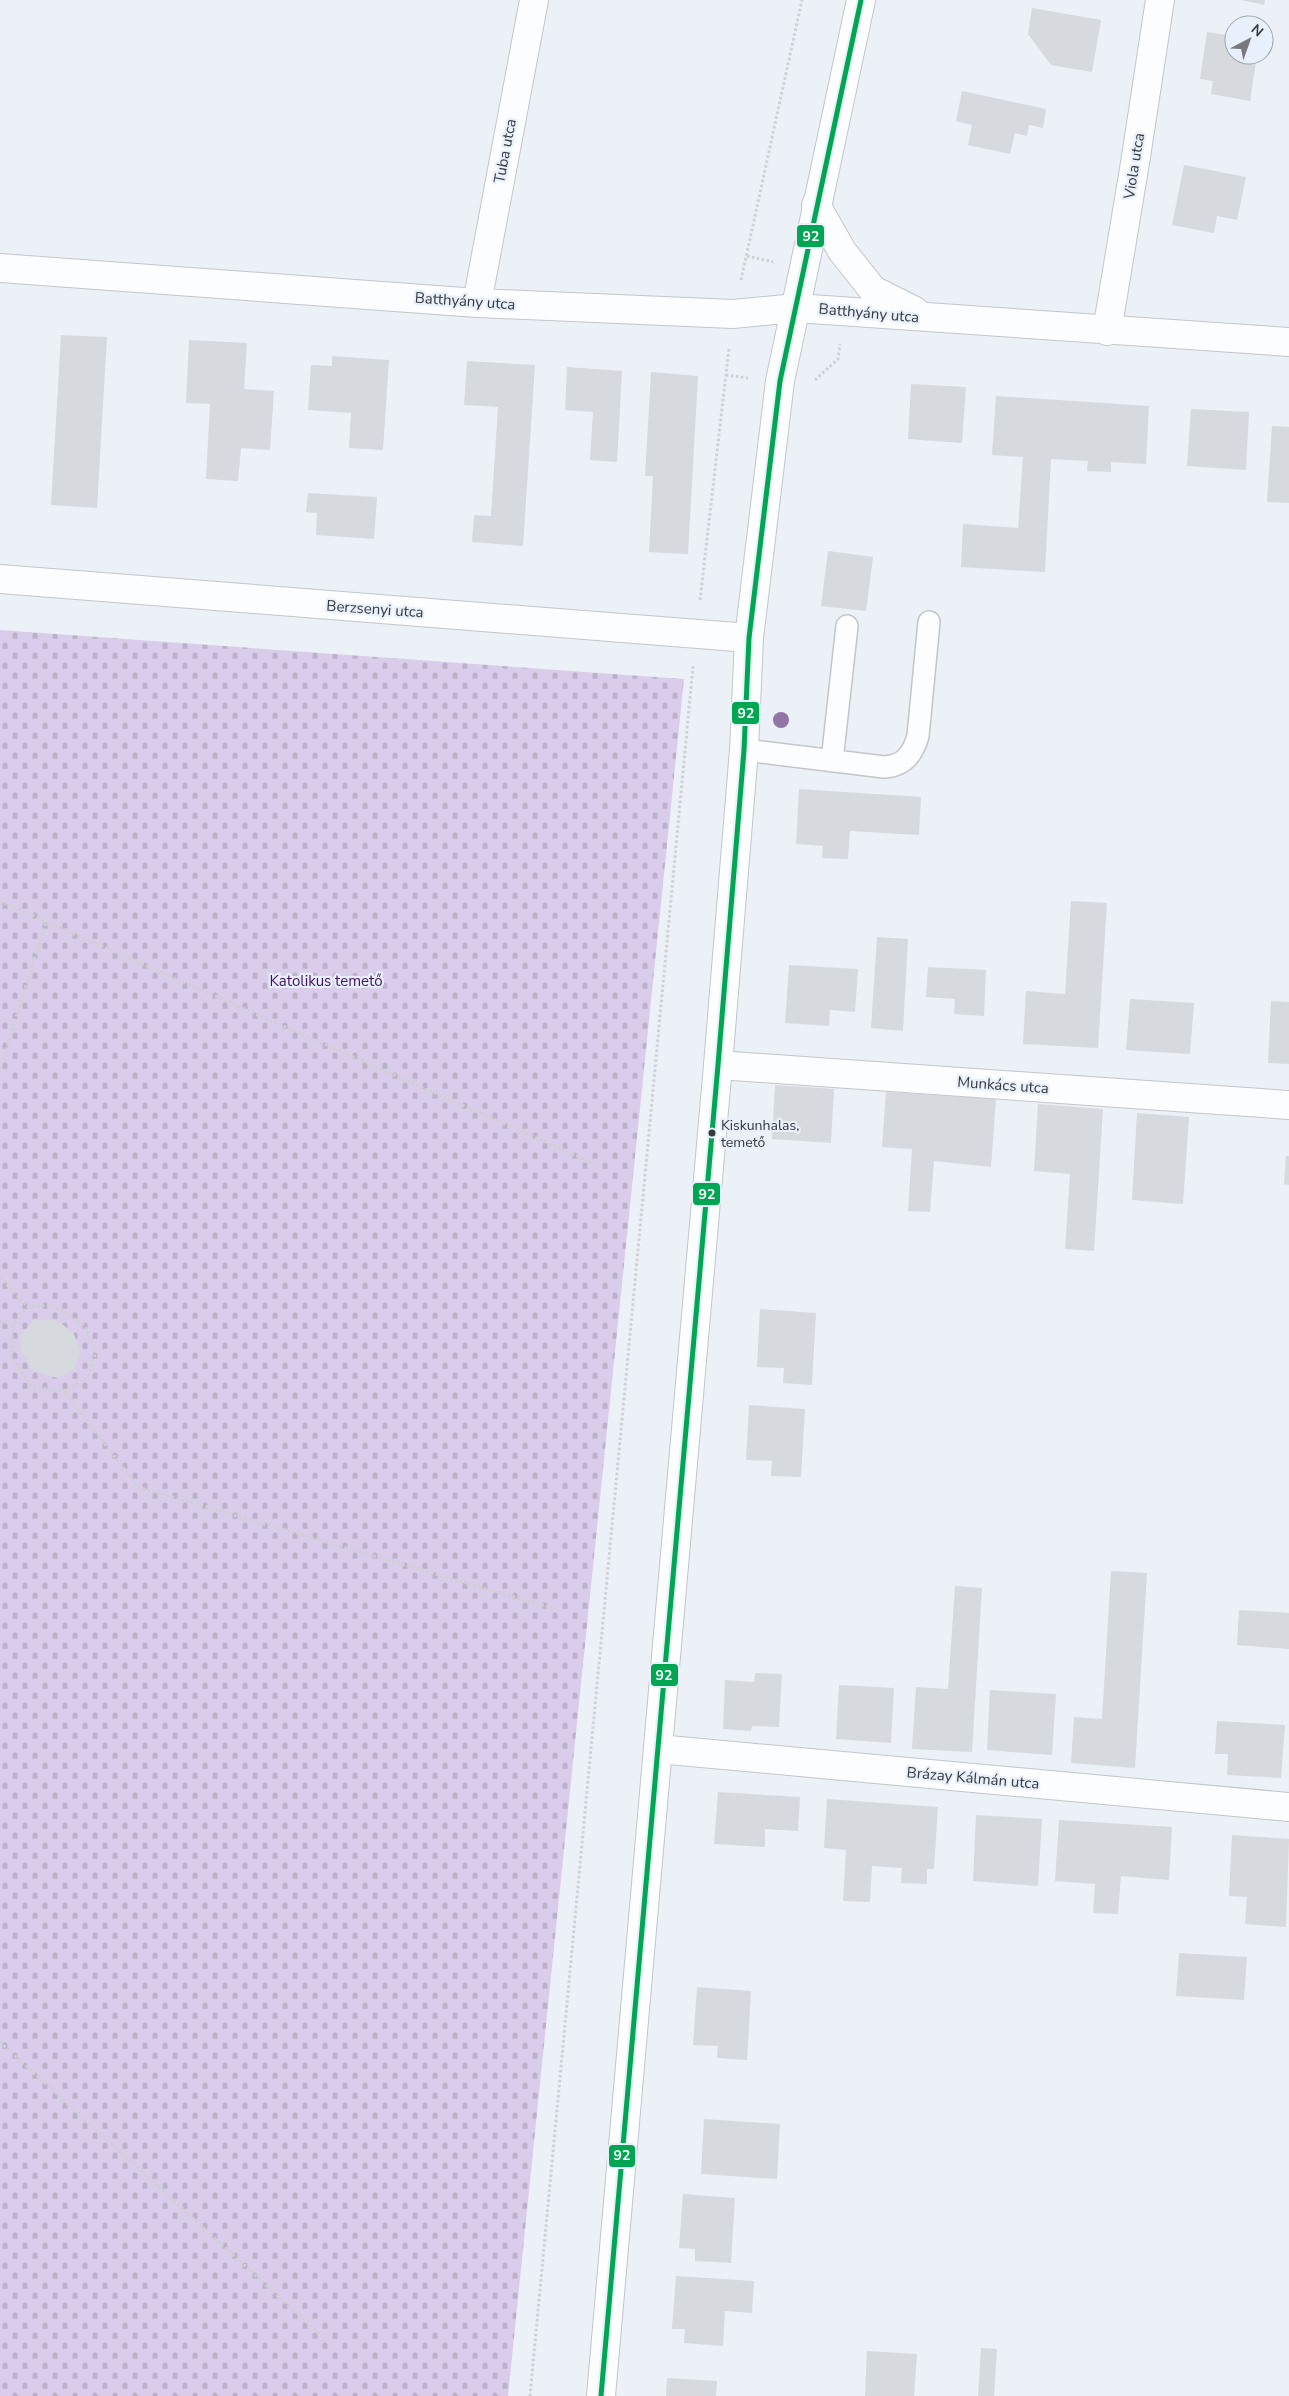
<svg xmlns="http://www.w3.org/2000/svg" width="1289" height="2396" viewBox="0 0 1289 2396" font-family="'Nunito Sans',sans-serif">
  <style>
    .cemetery { fill: url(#cemetery-stones) }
    .building { fill: #d6d9dd }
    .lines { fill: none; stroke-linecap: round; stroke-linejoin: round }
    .service-casing { stroke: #c2c6ca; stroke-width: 24 }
    .minor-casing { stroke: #c2c6ca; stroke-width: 30 }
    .secondary-casing { stroke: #c2c6ca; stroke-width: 30 }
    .primary-casing { stroke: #c2c6ca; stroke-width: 30 }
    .path { stroke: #ced0d2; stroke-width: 3; stroke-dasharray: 2.5 2.5; stroke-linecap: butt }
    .service { stroke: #fcfdfe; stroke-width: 21 }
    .minor { stroke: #fcfdfe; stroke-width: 28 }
    .secondary { stroke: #fcfdfe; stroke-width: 28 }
    .primary { stroke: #fcfdfe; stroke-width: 28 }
    .bus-1-casing { stroke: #e8f0fb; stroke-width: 9 }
    .bus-1 { stroke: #00a651; stroke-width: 5 }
    .tree { fill: #9075a6 }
    .bus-dot { fill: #36393d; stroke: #e8f0fb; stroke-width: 2 }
    .labels { text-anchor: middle; stroke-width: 4.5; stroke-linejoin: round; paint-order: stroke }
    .bus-label { font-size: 14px; fill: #36393d; stroke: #e8f0fb; text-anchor: start }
    .street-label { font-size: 15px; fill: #36393d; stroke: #e8f0fb }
    .park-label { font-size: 15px; fill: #451064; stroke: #e8f0fb }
    .line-badge { stroke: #e8f0fb; stroke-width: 2 }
    .badge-label { font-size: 14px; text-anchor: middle; font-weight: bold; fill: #fff }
  </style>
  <defs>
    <pattern id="cemetery-stones" width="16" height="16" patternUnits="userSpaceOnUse" patternTransform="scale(1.25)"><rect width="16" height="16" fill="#dacdeb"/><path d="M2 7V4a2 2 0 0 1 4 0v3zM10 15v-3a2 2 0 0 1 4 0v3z" fill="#bcb1ca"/></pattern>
  </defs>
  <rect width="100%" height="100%" fill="#ecf1f7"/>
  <path class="cemetery" d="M0,630L684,679L508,2396H0Z"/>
  <path class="building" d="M1241,0H1265L1264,5Z
    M1032,8L1101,20L1092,72L1051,65L1028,34Z
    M1207,32L1234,36V55H1257L1250,101L1211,94L1213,81L1200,79Z
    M962,91L1046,109L1043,128L1029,125L1027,136L1015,133L1010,154L968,145L972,125L956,121Z
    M1184,165L1246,177L1237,220L1217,216L1214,233L1172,225Z
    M61,335L107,337L97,508L51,505Z
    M189,340L247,343L244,389L274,391L270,450L241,448L238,481L206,479L210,404L186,403Z
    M332,356L389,360L383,450L349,448L351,413L308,410L311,365L332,366Z
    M467,361L535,365L523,546L472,542L474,515L491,516L498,407L464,405Z
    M567,367L622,371L617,462L590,460L593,412L565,410Z
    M651,372L698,376L688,554L649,552L653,476H645Z
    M911,384L966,387L962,443L908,439Z
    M996,396L1149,406L1146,464L1111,462V472L1087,471L1088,461L1051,459L1045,572L961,567L963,524L1018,528L1023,457L992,455Z
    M1191,409L1249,412L1246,470L1187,466Z
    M1272,426L1289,427V503L1267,502Z
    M308,493L377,497L374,539L316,535L317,513L306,512Z
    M828,551L873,557L866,611L821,606Z
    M799,789L921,797L919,835L850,831L848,859L822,858L823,846L796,844Z
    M1071,901L1107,903L1098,1048L1023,1044L1026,991L1065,994Z
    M877,937L908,939L903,1031L871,1028Z
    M789,965L858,969L855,1012L830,1010L829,1026L785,1023Z
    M928,967L986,970L984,1016L954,1014L955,999L926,997Z
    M1130,999L1194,1003L1190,1054L1126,1050Z
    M1271,1001L1289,1002V1064L1268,1063Z
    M775,1085L834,1089L831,1143L772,1139Z
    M886,1092L996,1099L991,1167L934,1161L930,1212L908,1211L912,1149L882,1147Z
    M1038,1104L1103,1109L1094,1251L1065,1249L1070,1174L1034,1171Z
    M1137,1113L1189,1117L1183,1204L1132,1200Z
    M1286,1156H1289V1185L1284,1184Z
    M760,1309L816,1313L812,1385L783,1383L784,1368L757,1367Z
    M34,1320H56L73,1332L81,1352L74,1370L57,1378L32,1370L20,1349L21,1335Z
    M749,1405L805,1409L801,1477L771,1476L772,1461L746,1460Z
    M1111,1571L1147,1573L1135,1768L1071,1763L1074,1717L1102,1719Z
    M955,1586L982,1588L972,1752L912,1749L916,1687L948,1689Z
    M1239,1610L1289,1613V1649L1237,1645Z
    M755,1673L782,1674L779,1727L752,1726L751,1731L723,1729L725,1680L754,1682Z
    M839,1685L894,1688L891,1743L836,1739Z
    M990,1690L1056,1694L1052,1755L987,1750Z
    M1217,1721L1285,1725L1281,1778L1227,1775L1228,1754H1215Z
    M718,1792L800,1797L798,1831L765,1829V1847L714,1844Z
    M827,1799L938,1807L934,1869H927V1884L901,1883L902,1868L872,1866L870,1902L843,1901L846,1850L824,1848Z
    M976,1815L1042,1819L1038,1886L973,1881Z
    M1059,1820L1172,1827L1169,1880L1121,1876L1118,1914L1093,1913L1095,1884L1055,1881Z
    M1232,1835L1289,1839L1286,1927L1245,1924L1247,1897L1229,1896Z
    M1179,1953L1247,1957L1244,2000L1176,1996Z
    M697,1987L751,1991L747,2060L717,2058L718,2046L693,2045Z
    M704,2119L780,2124L777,2179L701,2174Z
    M683,2194L735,2198L731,2263L695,2261V2249L679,2248Z
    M676,2276L754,2281L752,2313L725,2311L723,2346L684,2343L685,2329H672Z
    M981,2348L997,2349L994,2396H978Z
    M867,2351L917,2354L914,2396H865Z
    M667,2378L717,2381L716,2396H666Z"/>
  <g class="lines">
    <defs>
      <path id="service" d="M744,750L884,767C904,766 913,754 918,736L929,622
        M832,761L847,626"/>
      <path id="minor" d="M0,268L477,303L733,314L796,308
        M477,303L534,0
        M1107,331L1135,163L1160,0
        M0,579L749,638
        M718,1065L1289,1105
        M658,1749L1289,1807"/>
      <path id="secondary" d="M816,205L842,251L873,290L915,311
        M796,308L1289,342"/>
      <path id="primary" d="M601,2396L718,1065L744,750L749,638L780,381L861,0"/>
    </defs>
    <use href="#service" class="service-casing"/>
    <use href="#minor" class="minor-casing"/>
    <use href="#secondary" class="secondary-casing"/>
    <use href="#primary" class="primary-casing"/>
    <path class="path" d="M747,256L773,262
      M741,280L802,0
      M726,375L748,378
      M815,380L838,359L840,344
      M700,600L729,348
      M0,901L600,1166
      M0,1069L46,922
      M0,1277L28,1307
      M52,1305L84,1325L96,1352L88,1377L65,1392L31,1386L11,1356L13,1325L28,1307Z
      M0,1321L13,1325
      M65,1392L138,1487L555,1609
      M0,2042L322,2336
      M530,2396L693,666"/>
    <use href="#service" class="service"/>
    <use href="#minor" class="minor"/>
    <use href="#secondary" class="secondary"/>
    <use href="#primary" class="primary"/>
    <defs>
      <path id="bus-1" d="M601,2396L718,1065L744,750L749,638L780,381L861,0"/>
    </defs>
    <use href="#bus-1" class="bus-1-casing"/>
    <use href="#bus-1" class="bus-1"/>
  </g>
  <circle class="tree" cx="781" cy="720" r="8"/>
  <circle class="bus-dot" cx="712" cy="1133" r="4.5"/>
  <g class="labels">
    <g class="bus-label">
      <text x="721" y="1130">Kiskunhalas,<tspan x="721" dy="17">temető</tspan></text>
    </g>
    <g class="street-label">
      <text transform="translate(505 151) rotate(-79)" y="5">Tuba utca</text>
      <text transform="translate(1134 166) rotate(-81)" y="5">Viola utca</text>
      <text transform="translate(465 301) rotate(4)" y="5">Batthyány utca</text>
      <text transform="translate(869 313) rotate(5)" y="5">Batthyány utca</text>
      <text transform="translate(375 609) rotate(4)" y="5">Berzsenyi utca</text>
      <text transform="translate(1003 1085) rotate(4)" y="5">Munkács utca</text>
      <text transform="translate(973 1778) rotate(5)" y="5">Brázay Kálmán utca</text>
    </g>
    <g class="park-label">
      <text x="326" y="986">Katolikus temető</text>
    </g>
  </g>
  <g class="line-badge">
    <rect x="796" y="224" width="29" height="24" rx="5" fill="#00a651"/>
    <rect x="731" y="701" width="29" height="24" rx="5" fill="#00a651"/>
    <rect x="692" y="1182" width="29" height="24" rx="5" fill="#00a651"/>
    <rect x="650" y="1663" width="29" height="24" rx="5" fill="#00a651"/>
    <rect x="608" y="2144" width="28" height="24" rx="5" fill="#00a651"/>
  </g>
  <g class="badge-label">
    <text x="811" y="241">92</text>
    <text x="746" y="718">92</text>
    <text x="707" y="1199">92</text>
    <text x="664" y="1680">92</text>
    <text x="622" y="2160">92</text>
  </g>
  <g transform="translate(1249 40) rotate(41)"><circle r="24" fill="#e8f0fb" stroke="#a1a7af"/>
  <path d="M0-4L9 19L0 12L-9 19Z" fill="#76797e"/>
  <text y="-8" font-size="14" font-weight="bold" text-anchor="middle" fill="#36393d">N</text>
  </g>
</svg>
